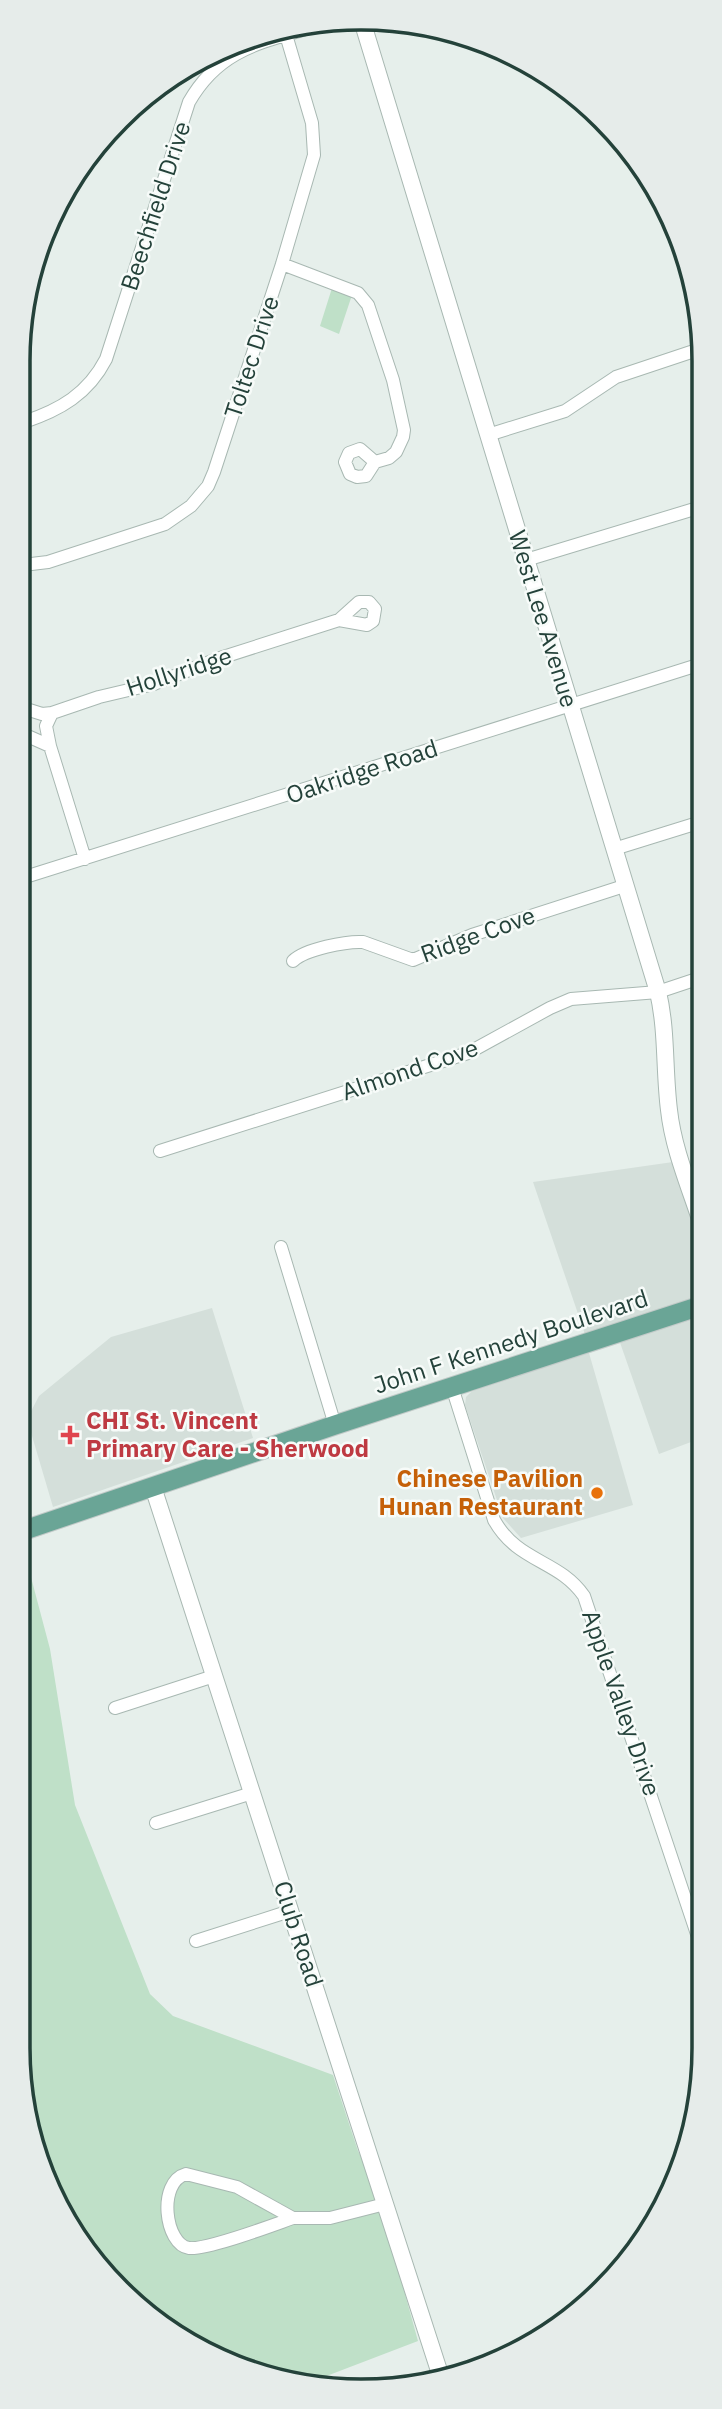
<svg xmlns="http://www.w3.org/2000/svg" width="722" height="2409" viewBox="0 0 722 2409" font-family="'IBM Plex Sans',sans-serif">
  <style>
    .built { fill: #d4dfda }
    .green { fill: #bfe0c8 }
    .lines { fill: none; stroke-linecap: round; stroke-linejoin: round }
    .minor-casing { stroke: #a8b8b2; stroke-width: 14 }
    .tertiary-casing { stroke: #a8b8b2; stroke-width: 18 }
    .primary-casing { stroke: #c2cac8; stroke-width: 21 }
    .minor { stroke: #fff; stroke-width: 12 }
    .tertiary { stroke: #fff; stroke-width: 16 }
    .primary { stroke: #6aa596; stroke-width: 19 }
    .health-dot { fill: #e0444e; stroke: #f7fbf9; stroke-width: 2.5 }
    .food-dot { fill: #e8710a; stroke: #f7fbf9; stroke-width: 2.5 }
    .labels { text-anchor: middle; stroke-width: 5; stroke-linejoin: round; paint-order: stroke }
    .street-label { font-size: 24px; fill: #24423a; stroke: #f7fbf9 }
    .health-label { font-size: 24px; font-weight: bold; fill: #be3a42; stroke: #f7fbf9; text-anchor: start }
    .food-label { font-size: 24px; font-weight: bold; fill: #c56008; stroke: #f7fbf9; text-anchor: end }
    .rim { fill: none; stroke: #24423a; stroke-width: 3.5 }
  </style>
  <rect width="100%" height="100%" fill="#e6efeb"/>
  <path class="built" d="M680,1161L700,1221L699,1439L659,1454L617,1334L588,1343L533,1182Z
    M212,1308L253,1438L53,1507L27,1419L39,1396L111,1337Z
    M589,1353L633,1505L521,1538L503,1518L465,1405L466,1397L471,1392L478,1389Z"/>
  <path class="green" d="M332,288L352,295L339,334L320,326Z
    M23,1547L50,1649L75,1805L150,1994L173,2016L333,2075L358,2151L385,2204L410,2282L405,2294L418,2341L303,2385L209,2356L103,2275L44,2179L18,2048L19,1549Z"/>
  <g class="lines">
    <defs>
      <path id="minor" d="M282,264L358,293L368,305L393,380L404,430L403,437L396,452L389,458L375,462L360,449L349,453L345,462L350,474L357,477L366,476L375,462
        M24,422C60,410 88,394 106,359L189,102C221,46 266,42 322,24
        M488,435L565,411L616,377L697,350
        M526,560L701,507
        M23,565L48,562L165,524L191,506L208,486L214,472L282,264L314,155L312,123L284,28
        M23,708L42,714L52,713
        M23,734L50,746L85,859
        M50,746L46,726L52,713L99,697L154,684L217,659L339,620L359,602H369L375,609L373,621L367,625L339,620
        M614,849L701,822
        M22,878L701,664
        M293,961C305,949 347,941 363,942L413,960L472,935L624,886
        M160,1151L468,1053L550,1008L571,999L658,992L700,978
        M281,1247L335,1425
        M452,1387L494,1520C518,1563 558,1559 584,1596L698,1937
        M115,1708L214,1676
        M156,1823L252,1793
        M196,1941L290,1911
        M186,2174L237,2187L293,2218C273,2225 207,2250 189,2248C165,2245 157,2182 186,2174Z
        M293,2218H330L385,2204"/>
      <path id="tertiary" d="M363,24L658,992C667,1030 664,1070 669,1110C673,1147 688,1183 700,1219
        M153,1487L442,2380"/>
      <path id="primary" d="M19,1532L335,1425L700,1306"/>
    </defs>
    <use href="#minor" class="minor-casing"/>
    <use href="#tertiary" class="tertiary-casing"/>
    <use href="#primary" class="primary-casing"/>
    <use href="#minor" class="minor"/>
    <use href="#tertiary" class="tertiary"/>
    <use href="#primary" class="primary"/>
  </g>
  <path class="health-dot" d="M66.5 1424.5h7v7h7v7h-7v7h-7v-7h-7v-7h7z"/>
  <circle class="food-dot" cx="597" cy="1493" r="7"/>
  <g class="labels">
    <g class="street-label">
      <text transform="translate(156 206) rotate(-72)" y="8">Beechfield Drive</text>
      <text transform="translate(252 357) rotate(-72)" y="8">Toltec Drive</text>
      <text transform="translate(543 619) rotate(73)" y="8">West Lee Avenue</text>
      <text transform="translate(179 672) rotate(-18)" y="8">Hollyridge</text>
      <text transform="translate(362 772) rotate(-18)" y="8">Oakridge Road</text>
      <text transform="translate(478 935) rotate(-20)" y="8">Ridge Cove</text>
      <text transform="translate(410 1070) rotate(-19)" y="8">Almond Cove</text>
      <text transform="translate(511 1342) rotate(-18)" y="8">John F Kennedy Boulevard</text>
      <text transform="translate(621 1703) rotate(71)" y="8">Apple Valley Drive</text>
      <text transform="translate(298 1934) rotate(72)" y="8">Club Road</text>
    </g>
    <g class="health-label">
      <text x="86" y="1429">CHI St. Vincent<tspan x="86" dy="28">Primary Care - Sherwood</tspan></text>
    </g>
    <g class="food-label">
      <text x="583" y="1487">Chinese Pavilion<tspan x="583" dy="28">Hunan Restaurant</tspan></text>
    </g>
  </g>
  <path d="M0 0H722V2409H0ZM361 30H361A331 331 0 0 1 692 361V2048A331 331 0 0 1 361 2379H361A331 331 0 0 1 30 2048V361A331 331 0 0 1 361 30Z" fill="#e6ecea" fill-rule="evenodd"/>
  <path class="rim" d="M361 30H361A331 331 0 0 1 692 361V2048A331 331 0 0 1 361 2379H361A331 331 0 0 1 30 2048V361A331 331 0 0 1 361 30Z"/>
</svg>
